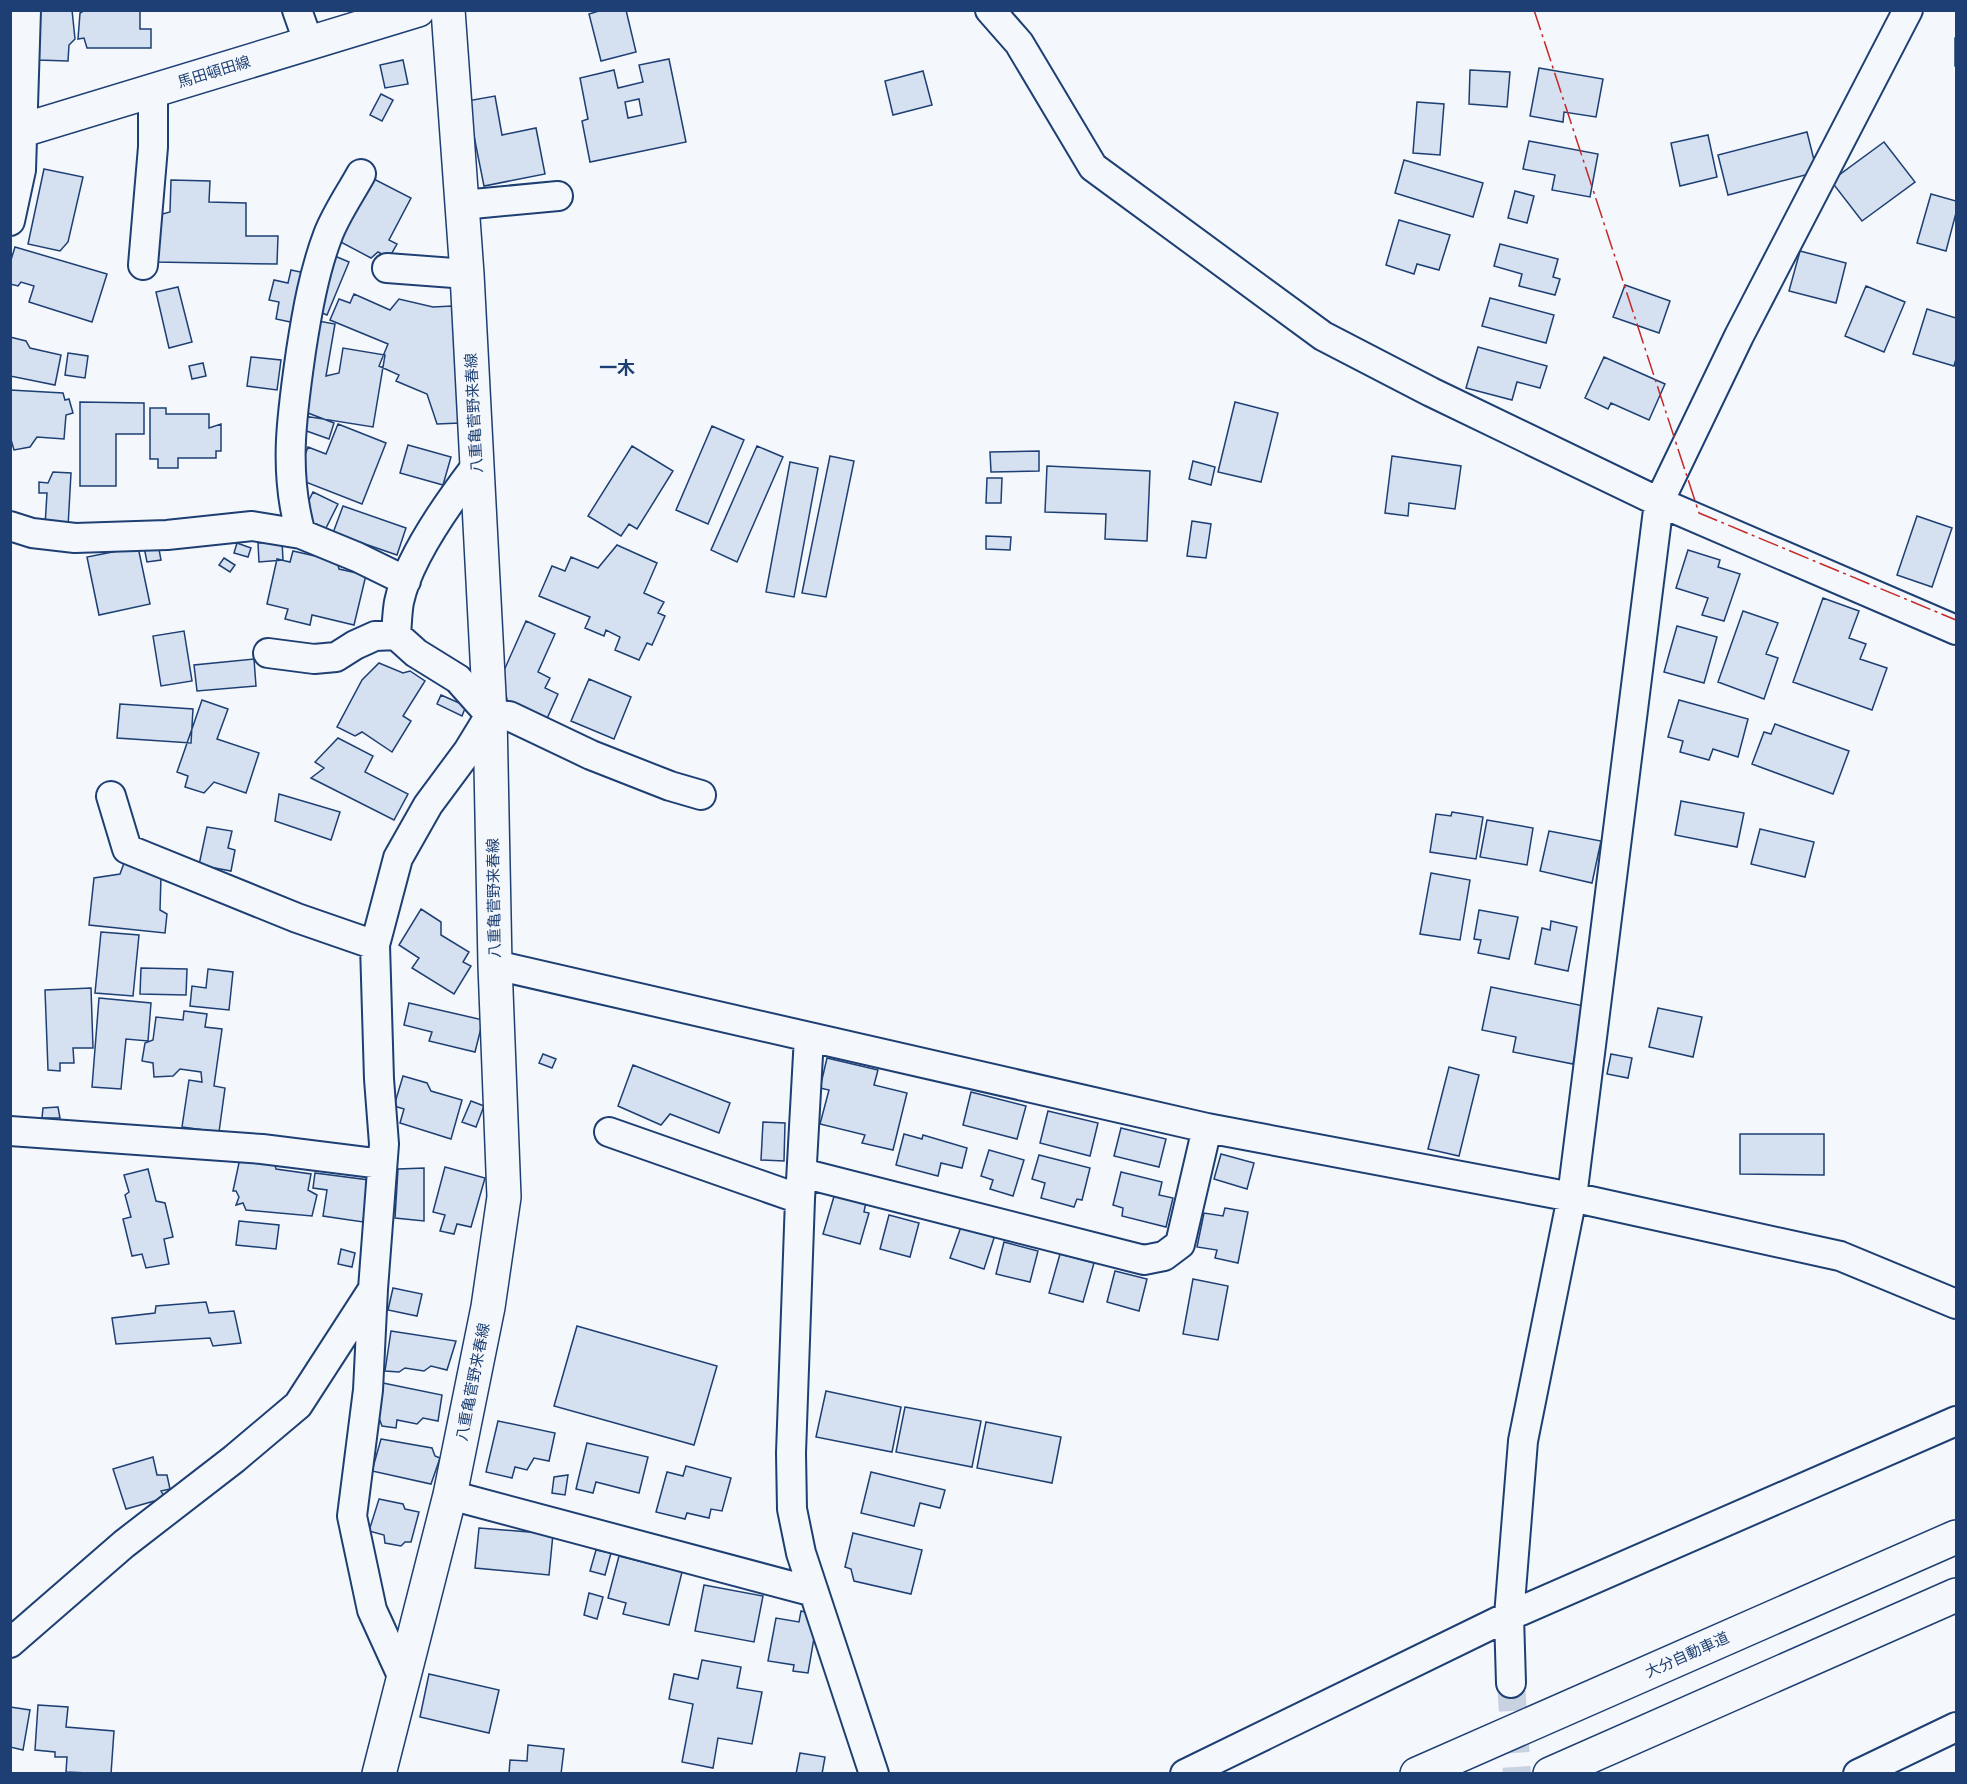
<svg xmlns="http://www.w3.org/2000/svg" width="1967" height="1784" viewBox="0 0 1967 1784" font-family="Raleway,'Noto Sans JP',sans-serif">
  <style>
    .building { fill: #d5e0f0; stroke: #1d3f73; stroke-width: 1.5; fill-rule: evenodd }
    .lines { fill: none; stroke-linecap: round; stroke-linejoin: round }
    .minor-tunnel { stroke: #c9d2e0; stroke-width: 28; stroke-dasharray: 28 14; stroke-linecap: butt }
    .minor-casing { stroke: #1d3f73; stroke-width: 32 }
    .secondary-casing { stroke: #1d3f73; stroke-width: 36 }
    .primary-casing { stroke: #1d3f73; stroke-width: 36 }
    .motorway-casing { stroke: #1d3f73; stroke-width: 36 }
    .minor { stroke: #f4f7fb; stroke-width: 28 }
    .secondary { stroke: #f4f7fb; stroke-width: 33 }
    .primary { stroke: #f4f7fb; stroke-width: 33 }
    .motorway { stroke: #f4f7fb; stroke-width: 33 }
    .power { stroke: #c62828; stroke-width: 1.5; stroke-dasharray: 21 4.5 3 4.5; stroke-linecap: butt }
    .labels { text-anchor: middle; stroke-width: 4.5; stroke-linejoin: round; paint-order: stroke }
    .street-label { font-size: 15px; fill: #1d3f73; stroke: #f4f7fb }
    .quarter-label { font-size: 18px; font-weight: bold; fill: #1d3f73; stroke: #f4f7fb }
  </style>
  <rect width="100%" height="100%" fill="#f4f7fb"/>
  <path class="building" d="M40,10H72L75,39L69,45L68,61L37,60Z
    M140,10V29H151V48H87L84,38L78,39L80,13L85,10Z
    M602,10H626L636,52L601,61L589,14Z
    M1955,38H1956V66H1955Z
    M669,59L686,142L590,162L582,121L588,119L580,78L614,70L618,88L643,82L639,65ZM639,99L642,115L628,118L625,102Z
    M403,60L408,84L385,88L380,65Z
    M1539,68L1603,79L1596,117L1564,112L1563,122L1530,116Z
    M1470,70L1510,72L1507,107L1469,104Z
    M923,71L932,105L893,115L885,81Z
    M381,94L393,100L382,121L370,115Z
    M495,96L502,135L536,128L545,174L484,186L467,101Z
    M1417,102L1444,104L1440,155L1413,153Z
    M1807,132L1817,172L1728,195L1718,155Z
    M1708,135L1717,177L1680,186L1671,143Z
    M1529,141L1598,154L1590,197L1552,190L1555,175L1523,169Z
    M1884,142L1915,182L1862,221L1831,181Z
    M1404,160L1483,183L1473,217L1395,193Z
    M44,169L83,177L68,242L60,251L28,244Z
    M368,176L411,198L389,240L397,244L389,258L378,252L371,258L335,239Z
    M171,180L210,181L209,202L246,203V236H278L277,264L154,262L155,216L170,212Z
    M1515,191L1534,196L1527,223L1508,218Z
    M1931,194L1956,201V213L1946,251L1917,243Z
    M1399,220L1450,235L1439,270L1417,264L1414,274L1386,265Z
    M1500,244L1558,259L1553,277L1560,279L1555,295L1519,286L1522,274L1494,266Z
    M15,247L107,274L92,322L29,302L34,286L21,282L18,286L10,284V263Z
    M1800,251L1846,263L1836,303L1789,291Z
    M330,254L349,262L327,315L308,307Z
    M291,270L310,274L300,324L276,319L279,302L269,300L274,280L288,283Z
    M1625,285L1670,301L1659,333L1613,317Z
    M1866,286L1905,302L1884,352L1845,336Z
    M178,287L192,342L169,348L156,292Z
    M354,294L390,310L399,299L433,307L452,306L460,423L437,424L427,394L396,381L399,375L379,366L388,344L330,320L339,299L350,303Z
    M1490,298L1554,315L1546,343L1482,326Z
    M1927,309L1956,318V359L1954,366L1913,354Z
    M307,319L335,324L326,376L339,373L343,348L385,355L373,427L291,414Z
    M10,337L26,341L30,348L61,355L55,385L10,376Z
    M1478,347L1547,366L1540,388L1517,382L1512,400L1466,388Z
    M68,353L88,356L85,378L65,375Z
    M251,357L281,360L277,390L247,386Z
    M1604,357L1665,384L1649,420L1611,403L1608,409L1585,398Z
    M203,363L206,376L192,379L189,366Z
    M10,390L63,393L65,400L69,399L73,413L66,415L64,439L37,437L30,447L14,450L10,436Z
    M80,402L144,403V434H116V486H80Z
    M1235,402L1278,413L1261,482L1218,472Z
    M150,408H166V414H209V428L221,424V451H216V458H178V468H158V459H150Z
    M308,413L334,423L329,439L301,429Z
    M338,424L386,443L362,504L303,481L299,471L308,447L326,454Z
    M712,426L744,440L708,524L676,510Z
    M408,445L451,457L443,485L400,473Z
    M632,446L673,471L637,529L629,524L621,536L588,516Z
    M757,446L783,457L737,562L711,550Z
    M1039,451V471L991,472L990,452Z
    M830,456L854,461L826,597L802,593Z
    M1392,456L1461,466L1455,509L1409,503L1408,516L1385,513Z
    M1193,461L1215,467L1211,485L1189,479Z
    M790,462L818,468L794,597L766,592Z
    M1047,466L1150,471L1147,541L1105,539L1106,514L1045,512Z
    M53,472L71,473L68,527L45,526L47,493H39V482L48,483Z
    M987,478H1002L1001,503H986Z
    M313,492L338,504L326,528L307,525L304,510Z
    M343,506L406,528L397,555L333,533Z
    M1917,516L1952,528L1932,587L1897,575Z
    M1192,521L1211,524L1206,558L1187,556Z
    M986,536L1011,537L1010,550L986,549Z
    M282,541L283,560L259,562L258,543Z
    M237,543L251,548L248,557L234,553Z
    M158,544L161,560L147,562L144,547Z
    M617,545L657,563L644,593L664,602L658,613L665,616L652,645L647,643L639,660L615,650L620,637L606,630L604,636L585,628L590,617L539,596L552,566L565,571L571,557L598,568Z
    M138,547L150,604L99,615L87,557Z
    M1688,550L1720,560L1718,567L1740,574L1724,621L1702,615L1708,598L1676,588Z
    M293,551L337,561L339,569L366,575L354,625L312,615L310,625L285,619L288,609L267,604L277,559L290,562Z
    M224,558L235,565L230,572L219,565Z
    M1823,598L1859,611L1849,638L1866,644L1860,659L1887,668L1872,710L1793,682Z
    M1743,611L1778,623L1766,654L1778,658L1764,699L1718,682Z
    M526,621L555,634L538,672L550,678L545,688L558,694L545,723L508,705L502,675Z
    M1677,626L1717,637L1704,683L1664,672Z
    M184,631L192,681L161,686L153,636Z
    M254,659L256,686L197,691L194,665Z
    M379,663L403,673L410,671L425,681L403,716L411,721L392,752L362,732L355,736L337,727L362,680Z
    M589,679L631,697L614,739L571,721Z
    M441,695L466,706L462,716L437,704Z
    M202,700L228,709L217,739L259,753L246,793L214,782L204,793L185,787L188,776L177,772Z
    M1679,700L1748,719L1738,757L1713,749L1709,760L1680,752L1683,741L1668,737Z
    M120,704L193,709L191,743L117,738Z
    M1775,724L1849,751L1833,794L1752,764L1764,732L1771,734Z
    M338,738L373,756L365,772L408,794L394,820L311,778L324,768L315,762Z
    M279,794L340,812L331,840L275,821Z
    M1681,801L1744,813L1737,847L1675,835Z
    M1452,812L1483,817L1476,859L1430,852L1436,814L1451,816Z
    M1487,820L1533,828L1527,865L1480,857Z
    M207,827L232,831L228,848L235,850L231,871L199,865Z
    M1760,829L1814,842L1805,877L1751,864Z
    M1549,831L1601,841L1592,883L1540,871Z
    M124,863L161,876L160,910L167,914L165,933L89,925L94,878L120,874Z
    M1431,873L1470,880L1460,940L1420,934Z
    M421,909L441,922V935L469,952L463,962L471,966L454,994L412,968L419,958L399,945Z
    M1479,910L1518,917L1509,959L1478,953L1481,940L1474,939Z
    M1551,921L1577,927L1568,971L1535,964L1542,928L1550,930Z
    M101,932L139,935L133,996L95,993Z
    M141,968L187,969L186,995L140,994Z
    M208,969L233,972L229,1010L190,1006L192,986L206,988Z
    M1491,987L1584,1006L1573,1064L1513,1052L1516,1037L1482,1030Z
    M91,988L93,1048H73L74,1063H60V1071L48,1070L45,990Z
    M99,998L151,1003L148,1041L126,1039L121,1089L92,1087Z
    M409,1003L483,1020L475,1052L429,1041L432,1032L404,1025Z
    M1658,1008L1702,1017L1693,1057L1649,1047Z
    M184,1011L207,1014L205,1027L222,1029L214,1086L225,1088L219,1132L182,1127L189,1080L202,1082L201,1072L180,1069L173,1076L154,1077L153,1063L142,1061L145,1043L153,1040L156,1017L183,1020Z
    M543,1054L556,1059L552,1068L539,1063Z
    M1611,1054L1632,1058L1628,1078L1607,1074Z
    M827,1058L878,1070L874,1085L907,1093L893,1150L862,1143L865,1135L820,1124L829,1090L820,1088Z
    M633,1065L730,1103L719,1133L670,1114L661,1125L618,1106Z
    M1449,1067L1479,1075L1459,1156L1428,1149Z
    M403,1076L427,1083L431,1091L462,1100L451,1139L400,1123L404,1109L394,1106Z
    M971,1092L1026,1106L1017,1139L963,1125Z
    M471,1101L484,1106L476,1127L462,1122Z
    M58,1107L60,1118H42L43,1108Z
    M1048,1111L1098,1123L1090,1156L1040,1143Z
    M763,1122L785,1123L784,1161L761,1160Z
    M1121,1128L1166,1139L1159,1167L1114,1156Z
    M904,1134L922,1139L923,1135L967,1148L962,1168L941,1163L938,1176L896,1165Z
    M1740,1134H1824V1175L1740,1174Z
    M989,1150L1024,1160L1013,1196L990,1189L993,1180L981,1176Z
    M1221,1154L1254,1163L1247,1189L1214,1179Z
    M1039,1155L1090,1168L1082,1200L1077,1199L1074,1207L1041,1198L1045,1183L1032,1179Z
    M240,1158L274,1161L276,1169L311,1174L308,1190L317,1195L312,1216L246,1210L243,1203L236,1205L239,1197L236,1191H233Z
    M445,1167L485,1178L471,1227L457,1224L454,1234L440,1231L445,1215L433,1212Z
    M424,1168V1221L395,1218L398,1169Z
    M148,1169L156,1201L165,1203L173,1237L164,1239L169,1264L146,1268L142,1254L132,1256L123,1219L131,1217L125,1195L129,1192L124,1175Z
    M1121,1172L1162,1182L1159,1195L1173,1198L1166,1227L1122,1216L1123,1208L1113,1205Z
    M315,1173L369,1180L363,1222L323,1216L327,1190L313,1188Z
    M835,1193L866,1202L864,1212L869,1213L860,1244L823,1234Z
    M1225,1208L1248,1212L1238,1263L1215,1258L1217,1250L1197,1247L1204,1213L1223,1216Z
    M889,1215L919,1223L910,1257L880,1249Z
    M239,1221L279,1225L276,1249L236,1245Z
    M962,1224L995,1235L984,1269L950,1258Z
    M1004,1242L1038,1251L1030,1282L996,1274Z
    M341,1249L355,1253L352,1267L338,1264Z
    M1060,1254L1094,1263L1083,1302L1049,1293Z
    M1115,1271L1147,1279L1139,1311L1107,1302Z
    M1193,1279L1228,1286L1218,1340L1183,1334Z
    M393,1288L422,1294L417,1316L388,1310Z
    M206,1302L209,1313L234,1311L241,1343L213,1346L210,1338L116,1344L112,1318L155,1313L156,1306Z
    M577,1326L717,1366L694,1445L554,1406Z
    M391,1331L456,1341L447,1370L431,1366L424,1371L405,1368L399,1372L385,1371Z
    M383,1383L442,1395L438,1421L423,1418L417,1424L397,1420L396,1428L382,1426L379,1418Z
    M826,1391L901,1407L892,1452L816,1437Z
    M905,1407L981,1421L972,1467L896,1452Z
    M498,1421L555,1433L549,1461L534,1458L527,1470L515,1467L512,1478L486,1472Z
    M986,1422L1061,1437L1052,1483L977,1468Z
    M381,1439L432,1448L435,1456L440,1458L431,1484L372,1471Z
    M587,1443L648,1457L639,1493L596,1482L593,1493L576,1489Z
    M153,1457L157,1475H167L170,1489L161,1491L165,1498L126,1509L113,1469Z
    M686,1466L731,1478L722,1511L711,1509L709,1518L687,1513L685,1519L656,1512L667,1472L683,1476Z
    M871,1472L945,1490L940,1508L920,1503L914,1526L861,1513Z
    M568,1475L565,1495L552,1493L554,1477Z
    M379,1499L403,1504L405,1509L419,1512L411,1542H405L401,1546L385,1543L384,1535L369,1531Z
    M479,1528L553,1534L549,1575L475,1568Z
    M853,1533L922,1550L911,1594L854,1581L851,1569L845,1567Z
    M596,1550L611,1553L605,1575L590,1571Z
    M619,1556L682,1572L669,1625L623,1614L626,1603L608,1598Z
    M704,1585L763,1596L754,1642L695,1631Z
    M589,1593L603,1597L597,1619L584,1615Z
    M801,1611L818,1615L808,1673L793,1671L794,1665L768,1661L776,1618L799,1622Z
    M702,1660L741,1667L737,1688L762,1692L752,1744L718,1738L713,1768L682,1762L693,1704L669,1699L674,1674L698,1679Z
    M429,1674L499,1690L489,1733L420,1717Z
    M38,1705L68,1707L66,1727L114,1731L111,1774L66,1772L67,1757H55V1752L35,1750Z
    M10,1707L30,1710L23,1750L10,1747Z
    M528,1745L564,1749L561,1774H509L510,1760L527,1761Z
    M800,1753L825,1757L822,1774H796Z"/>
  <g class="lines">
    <path class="minor-tunnel" d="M1511,1683L1517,1774"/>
    <defs>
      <path id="minor" d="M297,10L309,44
        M990,10L1019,43L1093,167L1323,336L1431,392L1659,502L1956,630
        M462,205L558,196
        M10,221L21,170L26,10
        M143,265L153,147V91
        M387,268L467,274
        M10,526L32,533L75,538L167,535L252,526L301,534L357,557L406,581
        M301,534C283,471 292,414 301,351C307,312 314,272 328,235C336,214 350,194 361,174
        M396,635C397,624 397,613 399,602C408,559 450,500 477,465
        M268,653L314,659L336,657L355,645L375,636L396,635L416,653L458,679L490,715L509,716L591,755L670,786L701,795
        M111,796L127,849L297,918L375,945
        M495,965L1207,1128L1572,1197L1840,1256L1956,1304
        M809,1037L800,1199L791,1453L792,1509L801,1553L874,1774
        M10,1131L262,1149L382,1164
        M609,1132L800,1199
        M802,1173L1144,1260L1164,1256L1180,1244L1207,1128
        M373,1289L368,1390L352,1516L372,1610L403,1678
        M450,1495L814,1592
        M10,1643L124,1544L234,1459L298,1405L373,1289L384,1144L379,1079L375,945L398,858L428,805L468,751L490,715
        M1511,1683L1509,1616L1523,1441L1572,1197L1659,502L1739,336L1908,10
        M1185,1774L1509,1616L1956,1421
        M1858,1774L1956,1727"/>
      <path id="secondary" d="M379,1774L450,1495L488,1307L504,1197L495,965L490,715L467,274L448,10"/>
      <path id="primary" d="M10,134L418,10"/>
      <path id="motorway" d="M1417,1774L1956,1537
        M1550,1774L1956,1595"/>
    </defs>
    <use href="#minor" class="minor-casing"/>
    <use href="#secondary" class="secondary-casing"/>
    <use href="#primary" class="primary-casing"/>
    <use href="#motorway" class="motorway-casing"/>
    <use href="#minor" class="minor"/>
    <use href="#secondary" class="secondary"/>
    <use href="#primary" class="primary"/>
    <use href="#motorway" class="motorway"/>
    <path class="power" d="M1534,10L1699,513L1956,620"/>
  </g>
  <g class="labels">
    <g class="street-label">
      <text transform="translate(214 72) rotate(-17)" y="5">馬田頓田線</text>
      <text transform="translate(474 413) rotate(-93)" y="5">八重亀菅野来春線</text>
      <text transform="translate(494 898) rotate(-91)" y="5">八重亀菅野来春線</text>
      <text transform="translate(473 1382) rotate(-79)" y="5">八重亀菅野来春線</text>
      <text transform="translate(1687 1655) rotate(-24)" y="5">大分自動車道</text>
    </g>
    <g class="quarter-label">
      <text x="617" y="374">一木</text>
    </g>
  </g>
  <rect width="1967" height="1784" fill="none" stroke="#1d3f73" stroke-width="24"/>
</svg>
